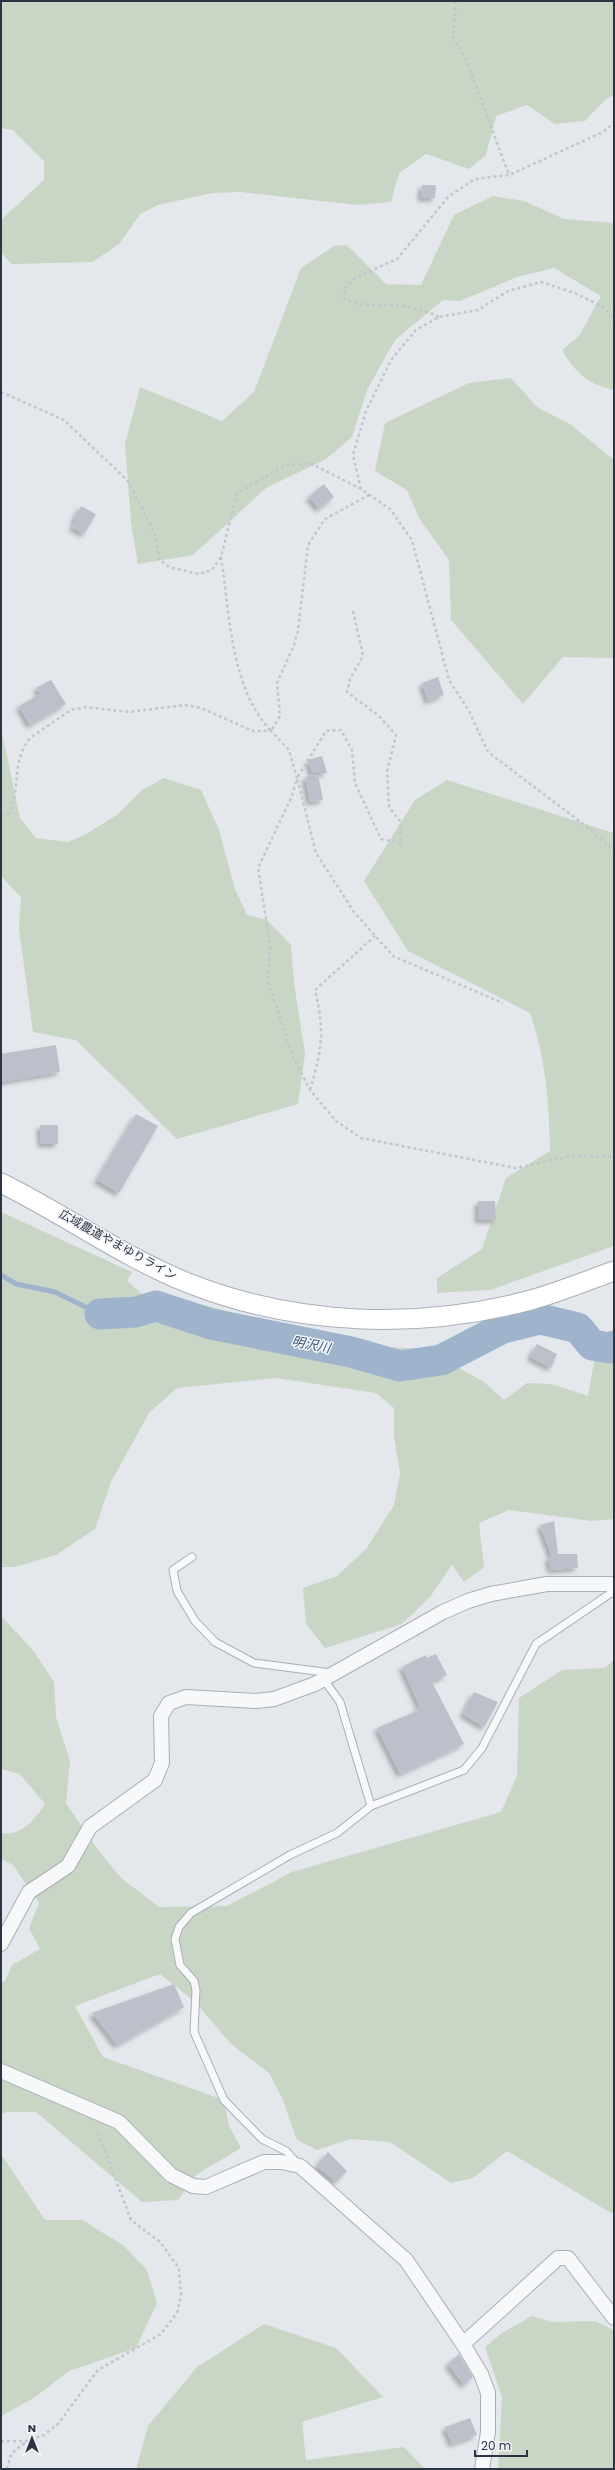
<svg xmlns="http://www.w3.org/2000/svg" width="615" height="2470" viewBox="0 0 615 2470" font-family="Poppins,'Noto Sans JP',sans-serif">
  <style>
    .green { fill: #c9d6c5 }
    .lines { fill: none; stroke-linecap: round; stroke-linejoin: round }
    .stream { stroke: #9fb4cc; stroke-width: 5 }
    .river { stroke: #9fb4cc; stroke-width: 31 }
    .building { fill: #bbc0ca; filter: url(#shadow) }
    .lane-casing { stroke: #a9aeb7; stroke-width: 9 }
    .street-casing { stroke: #a9aeb7; stroke-width: 16 }
    .secondary-casing { stroke: #a9aeb7; stroke-width: 21 }
    .path { stroke: #c2c5cb; stroke-width: 2.5; stroke-dasharray: 3 3; stroke-linecap: butt }
    .lane { stroke: #f7f8fa; stroke-width: 7 }
    .street { stroke: #f7f8fa; stroke-width: 14 }
    .secondary { stroke: #fff; stroke-width: 19 }
    .labels { text-anchor: middle; stroke-width: 3; stroke-linejoin: round; paint-order: stroke }
    .street-label { font-size: 12px; fill: #2b3445; stroke: #f4f6f9 }
    .water-label { font-size: 13px; font-style: italic; fill: #34527a; stroke: #f4f6f9 }
  </style>
  <defs>
    <filter id="shadow"><feDropShadow dx="-3.5" dy="3.5" stdDeviation="2" flood-color="#0004"/></filter>
  </defs>
  <rect width="100%" height="100%" fill="#e4e7ec"/>
  <path class="green" d="M1,1H614V95L605,100L585,121L555,124L527,105L496,116L486,155L469,169L426,154L399,173L391,202L357,205L241,192L212,193L158,205L140,214L120,243L93,262L11,264L1,252V220L44,180V161L13,130L1,128Z
    M493,196L524,201L564,219L614,223V390C588,384 575,373 562,350L579,336L601,296L554,268L517,277L460,301L443,300L395,340L367,390L352,437L326,459L266,488L193,555L138,564L131,523L125,444L140,387L222,421L254,392L301,268L334,246L347,245L386,284L421,285L454,215Z
    M511,378L537,407L570,424L614,460V658L563,657L523,704L451,620L449,560L419,518L407,490L375,471L385,423L469,383Z
    M1,728L20,818L36,838L68,842L86,834L117,815L142,790L164,778L201,790L219,830L235,889L247,915L267,920L291,945L294,983L305,1054L298,1104L177,1139L76,1040L33,1032L19,929L21,897L1,876Z
    M447,780L614,833V1246L490,1290L437,1293V1278L482,1249L506,1178L550,1151C549,1104 546,1058 530,1013L408,951L364,881L415,800Z
    M1,1212L132,1272L127,1281L156,1306L203,1305L365,1346L425,1349L484,1382L504,1400L527,1383L551,1384L588,1396L594,1362L614,1328V1519L592,1521L509,1510L479,1523L484,1567L464,1582L452,1565L430,1597L402,1624L325,1648L306,1624L303,1588L337,1576L366,1549L394,1505L400,1474L394,1436V1408L376,1393L276,1378L177,1388L149,1413L111,1482L95,1529L56,1555L15,1567H1Z
    M1,1616L33,1650L54,1682L56,1717L70,1761L66,1803L98,1850L121,1878L159,1907L227,1906L292,1872L501,1812L517,1776L519,1698L562,1670L605,1668L614,1659V2212L611,2213L507,2151L473,2178L451,2183L390,2142L350,2139L317,2150L297,2140L282,2098L269,2073L231,2044L195,2002L160,1974L75,2006L103,2057L224,2100L229,2126L241,2148L197,2174L178,2200L142,2202L36,2112H6L1,2115V1983L5,1981L12,1965L40,1949L29,1928L39,1903L13,1865L1,1859V1833C23,1836 34,1820 45,1804L20,1774L1,1769Z
    M1,2154L45,2220H82L123,2245L147,2270L157,2303L136,2348L69,2371L34,2398L1,2416Z
    M532,2316L552,2322L595,2321L614,2330V2469H498L502,2397L485,2347L502,2333Z
    M264,2324L336,2348L383,2397L302,2422L306,2460L404,2447L425,2469H136L148,2426L197,2367Z"/>
  <g class="lines">
    <path class="stream" d="M1,1275L16,1284L55,1292L100,1314"/>
    <path class="river" d="M100,1314L136,1312L156,1306L211,1324L351,1352L400,1366L441,1360L503,1328L540,1319L578,1328L592,1345L610,1348L614,1346"/>
  </g>
  <path class="building" d="M422,185H436L435,198H421Z
    M324,484L334,497L319,509L309,497Z
    M81,506L96,514L84,534L72,527L76,522L74,519Z
    M438,677L444,695L428,701L422,683Z
    M51,680L66,704L30,725L19,706L40,694L36,688Z
    M322,756L327,773H312L308,760Z
    M318,774L323,800L310,802L305,777Z
    M56,1045L60,1072L1,1082V1054Z
    M136,1114L158,1126L119,1193L97,1180Z
    M40,1125H58V1144H41Z
    M478,1201H495L496,1220H478Z
    M537,1344L557,1354L551,1368L530,1357Z
    M554,1521L558,1554H577L578,1568L551,1570L548,1558L552,1557L540,1525Z
    M436,1654L447,1675L432,1682L464,1744L400,1774L377,1728L417,1711L416,1709L420,1707L402,1667L426,1655L427,1658Z
    M474,1692L498,1702L484,1727L463,1714Z
    M174,1984L184,2007L117,2045L92,2013Z
    M328,2152L347,2171L336,2182L317,2166Z
    M459,2354L473,2377L464,2385L448,2364Z
    M470,2418L477,2435L452,2444L445,2427Z"/>
  <g class="lines">
    <defs>
      <path id="lane" d="M192,1557L173,1570L177,1591L195,1621L215,1642L254,1663L331,1673
        M324,1680L340,1702L371,1806
        M298,2164L286,2151L262,2139L224,2100L194,2032L196,1990L194,1981L180,1965L175,1939L179,1927L191,1913L290,1855L337,1833L371,1806L464,1770L482,1748L536,1644L614,1591"/>
      <path id="street" d="M1,1944L29,1892L68,1866L90,1827L155,1780L162,1763L161,1716L169,1703L186,1697L256,1701L274,1699L315,1684L443,1612L468,1601L491,1594L547,1584H614
        M1,2071L119,2122L171,2175L193,2186L206,2187L264,2162H281L300,2166L406,2260L463,2344L481,2374L488,2393V2432L482,2469
        M463,2344L558,2258H568L614,2318"/>
      <path id="secondary" d="M1,1183C64,1214 123,1257 188,1283C297,1326 418,1330 531,1300C559,1292 586,1281 614,1271"/>
    </defs>
    <use href="#lane" class="lane-casing"/>
    <use href="#street" class="street-casing"/>
    <use href="#secondary" class="secondary-casing"/>
    <path class="path" d="M456,1L453,37L467,62L509,175
      M439,317C427,311 415,308 401,306C383,303 359,309 344,298L345,287L355,278L397,259L449,196L475,179L509,175L603,132L614,123
      M1,392L64,420L128,481L156,536L159,559L169,567L199,574L212,570L221,557L237,493L286,465L312,464L361,489L390,509L412,540L449,680L469,711L488,752L591,830L614,851
      M361,489L353,455L366,411L391,360L416,330L439,317L478,310L508,291L541,282L575,293L605,308L614,320
      M221,557C230,614 230,687 271,731L280,716L277,683L294,645L298,631L308,545L325,519L369,495
      M353,611L363,656L350,679L347,692L379,716L396,735L387,772L389,807L400,821L401,843L381,839L355,783L352,750L341,730L326,731L297,778L316,853L354,912L393,956L503,1003
      M1,816L9,813C22,788 10,763 30,738L71,710L86,707L129,712L185,705L201,708L253,731H271L289,750L297,778L292,796L258,868L270,944L268,981L293,1057L310,1090L336,1121L361,1138L516,1168L571,1156L614,1157
      M310,1090C322,1049 325,1032 315,990L375,936
      M1,2441H27L44,2435L58,2424L98,2370L161,2334L177,2313L181,2295L179,2268L160,2242L131,2220L97,2130
      M7,2469L11,2454L26,2442"/>
    <use href="#lane" class="lane"/>
    <use href="#street" class="street"/>
    <use href="#secondary" class="secondary"/>
  </g>
  <g class="labels">
    <g class="street-label">
      <text transform="translate(118 1245) rotate(29)" y="4">広域農道やまゆりライン</text>
    </g>
    <g class="water-label">
      <text transform="translate(311 1344) rotate(11)" y="5">明沢川</text>
    </g>
  </g>
  <rect width="615" height="2470" fill="none" stroke="#2b3445" stroke-width="4"/>
  <g transform="translate(32 2438)" stroke="#f4f6f9" stroke-width="3" paint-order="stroke">
  <path d="M0-3L7 15L0 10L-7 15Z" fill="#2b3445"/>
  <text y="-6" font-size="11" font-weight="bold" text-anchor="middle" fill="#2b3445">N</text>
  </g>
  <path d="M475 2450v6h52v-6" fill="none" stroke="#2b3445" stroke-width="2"/>
  <text x="481" y="2450" font-size="12" fill="#2b3445" stroke="#f4f6f9" stroke-width="3" paint-order="stroke">20 m</text>
</svg>
